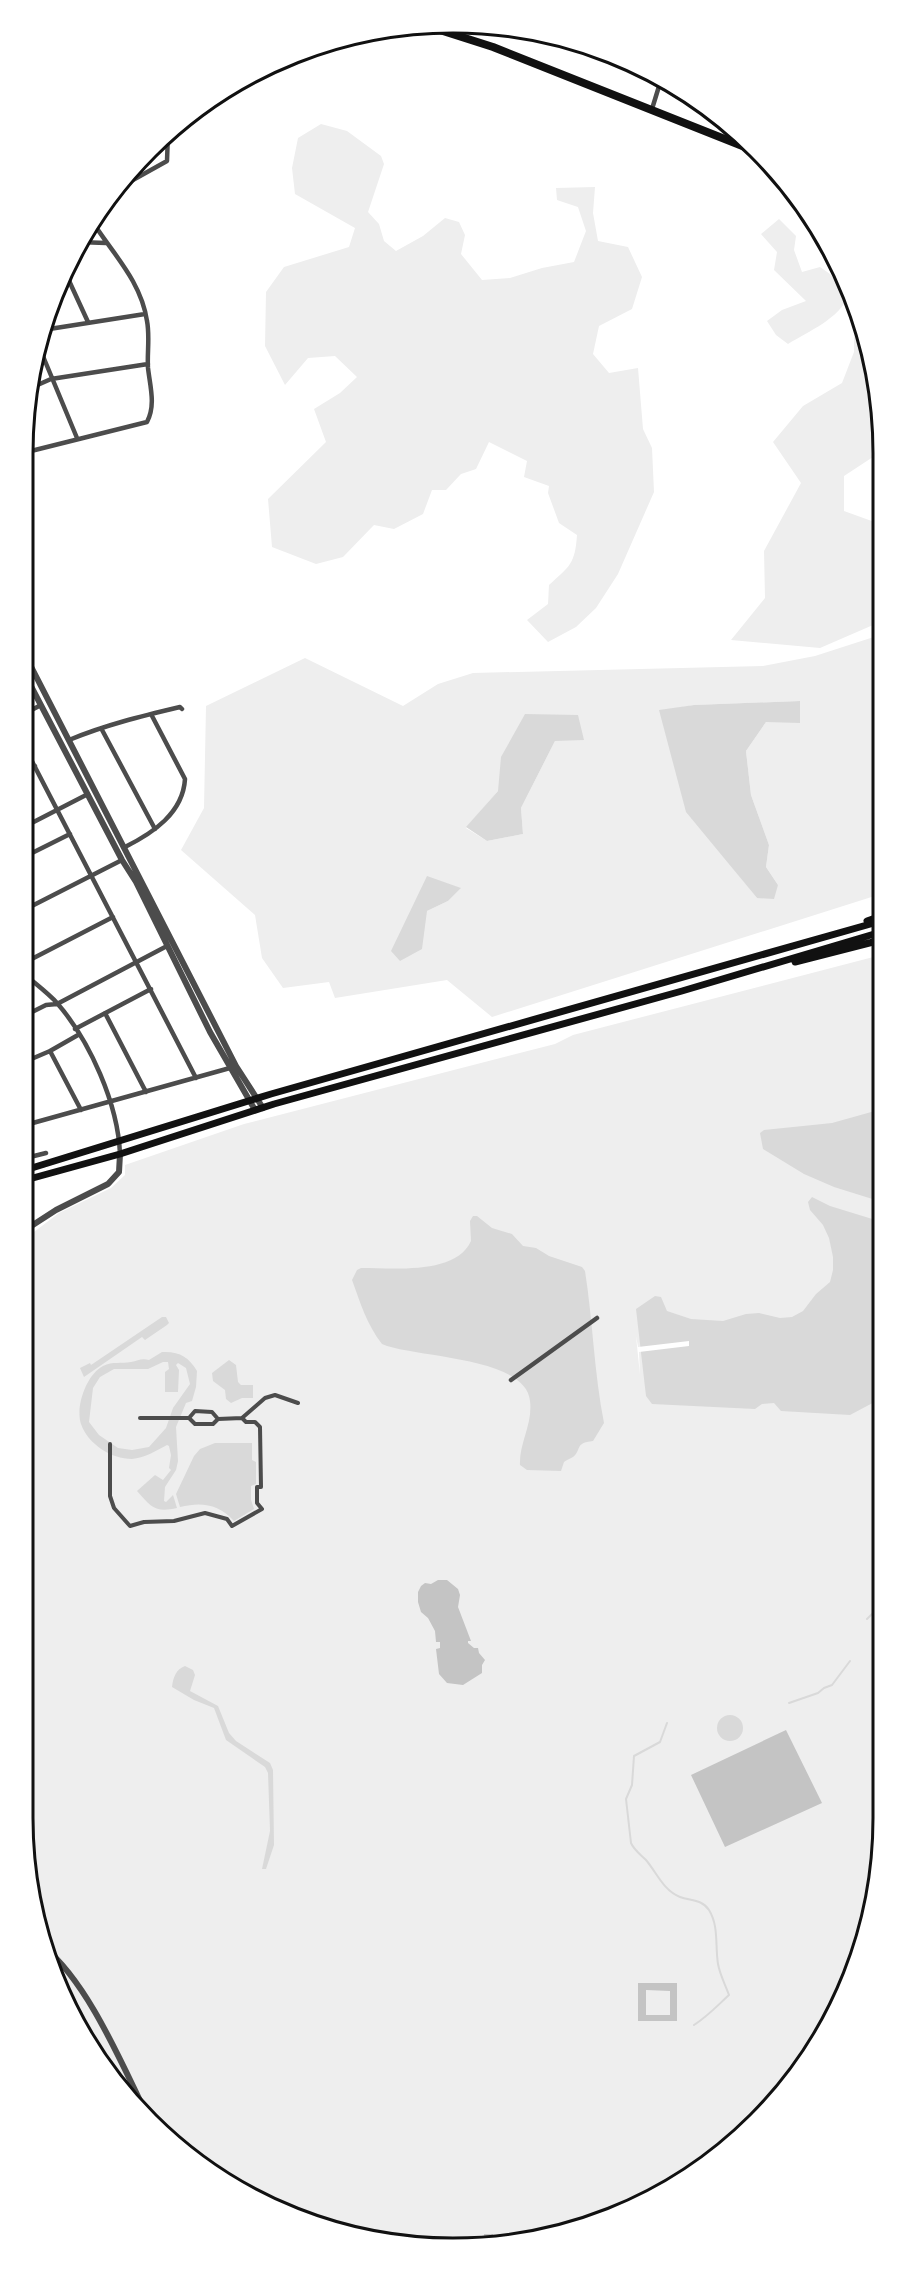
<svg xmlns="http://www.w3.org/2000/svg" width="906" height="2271" viewBox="0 0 906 2271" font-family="Spectral,serif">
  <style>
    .green { fill: #eee; fill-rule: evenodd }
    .water { fill: #d9d9d9; fill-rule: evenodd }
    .pier { fill: #fff }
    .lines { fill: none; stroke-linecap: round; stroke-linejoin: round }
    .stream { stroke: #d9d9d9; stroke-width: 2 }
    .building { fill: #c4c4c4; fill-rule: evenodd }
    .pedestrian { stroke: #4c4c4c; stroke-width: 4 }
    .minor { stroke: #4c4c4c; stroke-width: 4.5 }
    .tertiary { stroke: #4c4c4c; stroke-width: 6 }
    .secondary { stroke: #111; stroke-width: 7 }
    .primary { stroke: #111; stroke-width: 8 }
    .rim { fill: none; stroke: #111; stroke-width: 3 }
  </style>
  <rect width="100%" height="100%" fill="#fff"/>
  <path class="green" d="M321,124L347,131L381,156L384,164L368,212L379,224L384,241L396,251L423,236L445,218L459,222L465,235L461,254L482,280L510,278L542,268L574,262L586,231L578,207L557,200L556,188L595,187L593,213L598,241L628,247L642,277L632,309L599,326L593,354L609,373L638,368L643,429L652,448L654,492L618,574L596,608L576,627L548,642L527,620L548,604L549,585C570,566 575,564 577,535L559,523L548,493L549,486L524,477L527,461L489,442L476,469L461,474L446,490H432L423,514L394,529L374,525L343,557L316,564L272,547L268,499L326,442L314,409L340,393L357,377L335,356L308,358L285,385L265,346L266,292L284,267L349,247L355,228L295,194L292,168L298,138Z
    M779,219L796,236L794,250L802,272L820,267L830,274L849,295C839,319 809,331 788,344L776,335L767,321L782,310L806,301L774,270L777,252L761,234Z
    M858,325L880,396V468L876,455L844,476V511L880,524V622L820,648L731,640L765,598L764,551L801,483L773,442L803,406L842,383L854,352V329Z
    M880,635L881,894L492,1017L447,980L335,998L329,982L283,988L262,958L255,915L181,850L204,808L206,706L305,658L403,706L438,684L473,673L763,666L815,656ZM800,701L766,722L746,751L751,795L769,845L766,867L778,885L757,898L732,867L660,711L694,705ZM578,716L555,741L521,808L523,834L487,841L466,828L498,791ZM427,877L460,888V889L448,901L427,911Z
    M881,955L883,1818L861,1956L794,2080L737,2141L669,2191L537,2240L396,2245L315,2226L238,2191L129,2102L80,2033L45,1957L23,1818L22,1255L30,1235L59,1213L111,1188L125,1175V1165L244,1124L555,1044L573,1035Z"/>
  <path class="water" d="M800,701V723L766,722L746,751L751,795L769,845L766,867L778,885L774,899L757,898L686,812L659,710L694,705Z
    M525,714L578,715L584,740L555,741L521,808L523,834L487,841L466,827L498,791L501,757Z
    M427,876L461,888L448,901L427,911L422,949L400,961L391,951Z
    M882,1109V1202L834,1187L804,1174L763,1149L760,1133L764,1130L832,1123Z
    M812,1197L830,1206L882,1222V1398L850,1415L781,1411L774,1403L762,1404L755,1409L652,1404L646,1396L636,1309L655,1296L661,1297L667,1311L691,1319L723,1321L746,1314L759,1313L780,1318L792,1317L803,1311L816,1294L830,1282L833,1270V1257L829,1238L823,1225L810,1210L808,1202Z
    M473,1216H477L492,1228L512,1234L523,1246L536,1248L549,1256L582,1267L585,1271C593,1322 594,1373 604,1423L593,1441C574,1443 582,1450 573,1457C570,1459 566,1460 564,1462L561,1471L527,1470L520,1465C519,1443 533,1424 530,1401C526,1356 414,1358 382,1344C367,1325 360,1302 352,1280L357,1270L361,1268C393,1268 456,1275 471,1241L470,1221Z
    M162,1317H166L169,1323L167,1325L145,1340L142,1337L84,1377L80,1368L90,1363L91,1365Z
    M162,1352C179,1351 189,1357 197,1371L196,1387L192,1401L186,1403L176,1427L178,1461L176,1470L165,1487L164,1501L166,1502L173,1495L177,1508C155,1513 151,1507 137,1491L155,1475L163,1480L171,1470L169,1468L171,1455L169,1446L167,1445C156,1451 144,1458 132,1459C111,1459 88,1444 81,1424C75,1406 87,1374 103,1366C113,1361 121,1364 131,1362C138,1361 141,1358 149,1360ZM163,1362H168L169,1369L165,1372V1392H178L179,1370L176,1365L178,1363L186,1368L190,1384L173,1408L166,1428L149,1447L132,1450L118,1448L99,1435L89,1422L93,1388L100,1377L114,1369H148Z
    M229,1360L236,1365L238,1382L241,1385H253V1398H242L231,1403L226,1399L225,1390L213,1381L212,1373Z
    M215,1443H252V1460L256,1462V1484L251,1486V1500L254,1509L234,1521C218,1504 202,1502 180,1507L176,1494L194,1456L200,1449Z
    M185,1666L193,1670L195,1675L190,1691L218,1706L229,1733L236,1741L270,1763L273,1770L274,1845L266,1869H262L270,1831L268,1773L265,1767L226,1740L214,1708L194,1700L172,1687C173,1678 176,1669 185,1666Z
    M717 1728a13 13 0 1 1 26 0a13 13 0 1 1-26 0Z
    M64,1999L72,2006L89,2030L115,2075L124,2082L129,2095L126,2097L80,2033Z"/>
  <path class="pier" d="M636,1336L638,1347L689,1341V1346L639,1352L640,1375Z"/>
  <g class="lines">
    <path class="stream" d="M867,1619L875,1611L883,1610
      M789,1703L818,1693L824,1688L832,1685L850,1661
      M667,1723L660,1742L634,1756L632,1785L626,1799L631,1843C634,1850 640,1854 646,1860C657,1873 663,1890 680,1897C690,1901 702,1899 709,1910C719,1926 715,1946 718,1964C720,1975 725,1984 729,1995C717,2006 708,2016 694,2025"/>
  </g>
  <path class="building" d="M438,1580H447L458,1589L460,1595L458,1607L471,1641H468V1643L474,1648H478L479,1653L485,1660L482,1665V1673L463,1685L447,1683L439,1674L436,1649L440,1648V1642H436L435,1631L428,1618L421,1612L418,1602V1592L421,1586L425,1583L431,1584Z
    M786,1730L822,1803L725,1847L691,1775Z
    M638,1983H677V2021H638ZM646,1990L670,1991V2015H646Z
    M484,2234H493V2242H484Z"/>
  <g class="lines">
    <path class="pedestrian" d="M140,1418H189L195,1424H213L218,1419L242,1418L265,1398L275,1395L298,1403
      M189,1418L195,1411L212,1412L218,1419
      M110,1444V1496L114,1508L130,1526L144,1522L174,1521L205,1513L227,1519L232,1526L262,1509L257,1503V1487H261L260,1427L255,1422H246L242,1418"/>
    <path class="minor" d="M652,109L660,83L656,77
      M115,190L167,161L168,133
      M78,242L106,243
      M65,272L88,322
      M43,330L145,314
      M40,349L77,438
      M33,387L51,379L148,364
      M23,453L147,422C156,405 150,386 148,368C147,353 150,336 147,321C141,281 113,254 92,221
      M22,715L41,705
      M101,728L155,829
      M69,740C105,725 142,716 180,707L182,709
      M22,742L196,1078
      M22,773L35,766
      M22,828L88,794
      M125,847C153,833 183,813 185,779L151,714
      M22,858L70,834
      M22,911L122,860
      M22,964L113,917
      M22,972C34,983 47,992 57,1003C90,1041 118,1104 120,1154
      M105,1013L146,1092
      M22,1017L46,1005L57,1004L167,946
      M75,1029L151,989
      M50,1051L78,1035
      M22,1063L50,1051L81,1110
      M22,1126L230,1068
      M22,1159L46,1153
      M511,1380L597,1318"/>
    <path class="tertiary" d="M22,649L236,1066L263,1108
      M22,669L122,860L136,882L210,1032L255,1110
      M22,1232L56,1210L108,1184L119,1172L120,1154
      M44,1947C89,1984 122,2065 148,2117"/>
    <path class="secondary" d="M867,921L881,916
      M795,962L881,940
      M22,1171L271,1094L881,921
      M22,1181L120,1154L274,1104L682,991L881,932"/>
    <path class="primary" d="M421,24L493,47L755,151"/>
  </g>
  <path d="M0 0H906V2271H0ZM453 33H453A420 420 0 0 1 873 453V1818A420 420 0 0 1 453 2238H453A420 420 0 0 1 33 1818V453A420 420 0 0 1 453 33Z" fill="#fff" fill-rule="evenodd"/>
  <path class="rim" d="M453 33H453A420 420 0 0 1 873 453V1818A420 420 0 0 1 453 2238H453A420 420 0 0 1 33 1818V453A420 420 0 0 1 453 33Z"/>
</svg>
